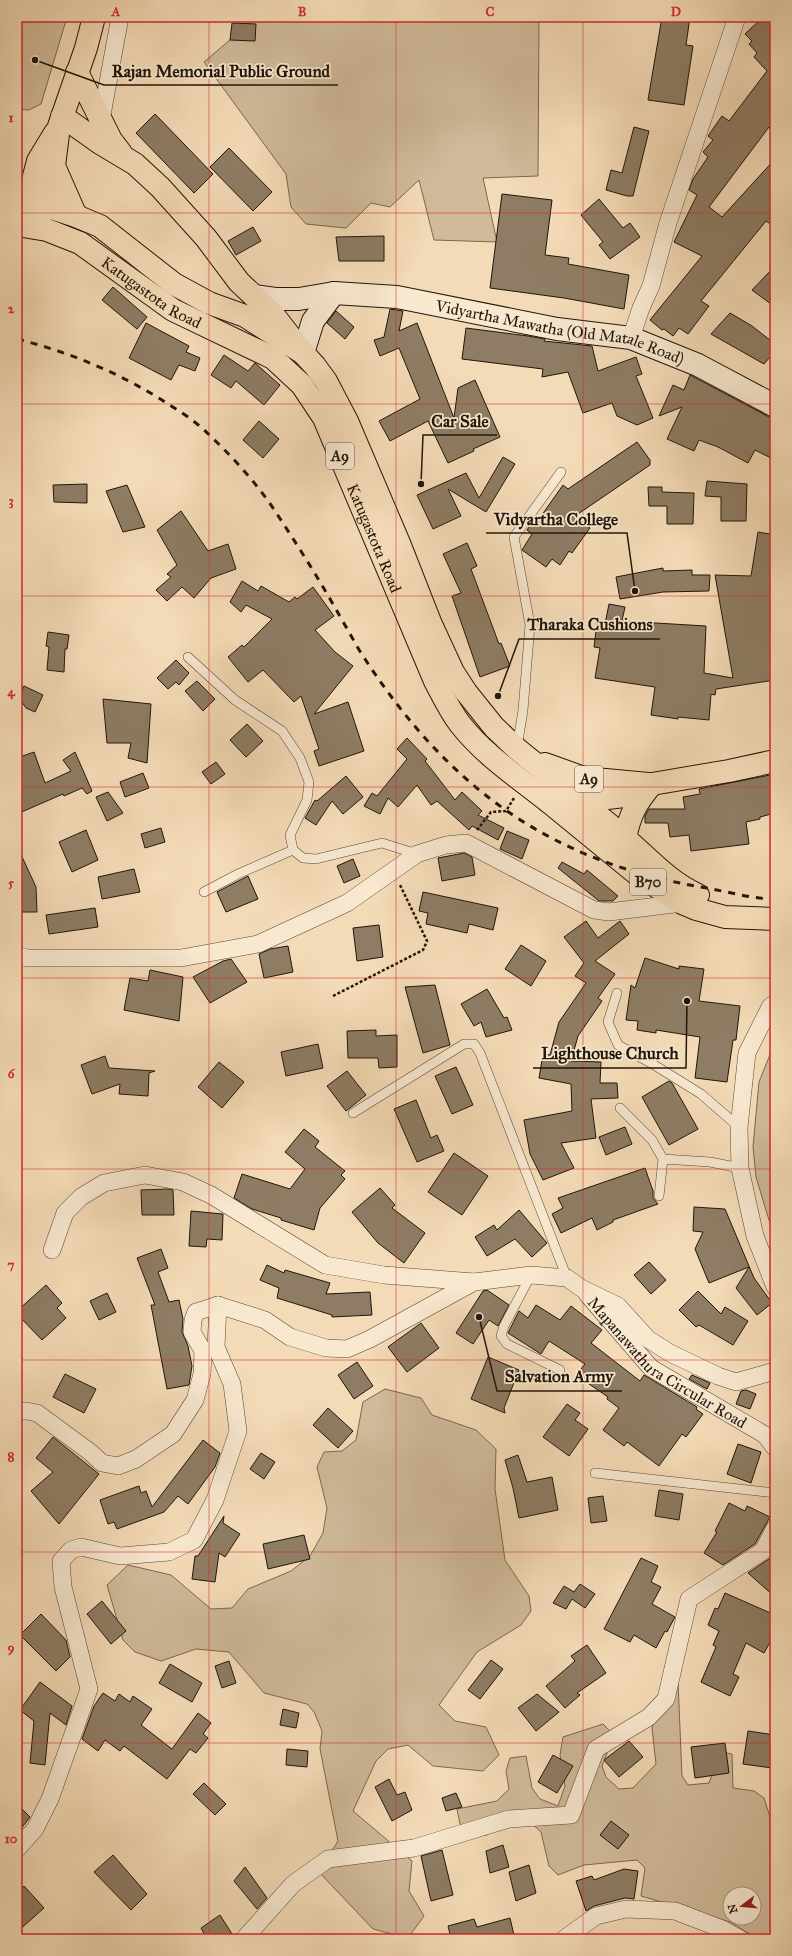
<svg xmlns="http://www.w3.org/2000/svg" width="792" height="1956" viewBox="0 0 792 1956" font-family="'IM FELL Great Primer',serif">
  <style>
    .green { fill: #d0ba9a; stroke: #786852; fill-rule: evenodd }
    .building { fill: #8e7c64; stroke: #1f160a }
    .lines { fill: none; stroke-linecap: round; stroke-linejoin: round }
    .lane-casing { stroke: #544735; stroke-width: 10 }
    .street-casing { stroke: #544735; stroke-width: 18 }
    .secondary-casing { stroke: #1f160a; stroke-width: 24 }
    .primary-casing { stroke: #1f160a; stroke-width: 24 }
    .highway-casing { stroke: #1f160a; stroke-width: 24 }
    .path { stroke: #1f160a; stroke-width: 2.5; stroke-dasharray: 3 2; stroke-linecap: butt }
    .lane { stroke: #f8e8d0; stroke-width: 9 }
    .street { stroke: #f8e8d0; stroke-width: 17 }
    .secondary { stroke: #f8e8d0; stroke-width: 22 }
    .primary { stroke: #f4dbb7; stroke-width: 22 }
    .highway { stroke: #f4dbb7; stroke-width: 22 }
    .rail { stroke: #1f160a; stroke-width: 3; stroke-dasharray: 7 7; stroke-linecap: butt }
    .grid { fill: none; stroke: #d62828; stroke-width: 1; stroke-opacity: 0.55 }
    .labels { text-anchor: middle; stroke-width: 3.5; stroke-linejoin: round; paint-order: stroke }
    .shield { fill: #f8e8d0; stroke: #605545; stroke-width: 1 }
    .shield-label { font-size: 15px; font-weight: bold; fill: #1f160a }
    .street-label { font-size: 16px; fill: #1f160a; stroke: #f8e8d0 }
    .leader { fill: none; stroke: #1f160a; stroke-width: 1.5 }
    .callout-dot { fill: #1f160a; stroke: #f8e8d0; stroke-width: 1.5 }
    .callout-label { font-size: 17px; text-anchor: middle; font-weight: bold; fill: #1f160a; stroke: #f8e8d0; stroke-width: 3.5; stroke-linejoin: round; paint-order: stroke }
    .neatline { fill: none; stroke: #d62828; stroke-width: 1.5 }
    .grid-label { font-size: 13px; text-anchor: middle; font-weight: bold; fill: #d62828 }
  </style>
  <rect width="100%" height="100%" fill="#f4dbb7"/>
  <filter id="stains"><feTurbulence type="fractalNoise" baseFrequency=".005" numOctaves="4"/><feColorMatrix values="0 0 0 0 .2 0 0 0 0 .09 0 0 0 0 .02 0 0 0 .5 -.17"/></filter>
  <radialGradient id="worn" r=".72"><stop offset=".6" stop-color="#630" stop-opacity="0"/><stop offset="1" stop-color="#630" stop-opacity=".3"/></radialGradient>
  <path class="green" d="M17,17H67L41,104L29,110L17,109Z
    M257,17H539L538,176L483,178L497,242L434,240L419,180L390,207L371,203L346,228L306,224L291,207L286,174L204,62Z
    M775,1042V1240L756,1177L753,1147L759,1082Z
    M385,1389L421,1398L432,1415L476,1430L496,1449L495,1489L505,1560L529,1596L531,1611L521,1625L477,1652L439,1705L455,1721L486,1727L499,1755L483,1771L433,1766L408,1745L388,1749L376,1761L353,1811L412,1861L409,1891L424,1916L408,1938L373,1929L319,1872L338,1841L320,1749L322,1731L314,1712L307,1704L264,1693L229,1652L196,1649L161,1661L135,1652L123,1640L107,1585L128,1565L171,1575L211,1609L232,1608L248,1589L291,1571L310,1556L323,1533L327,1508L317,1467L324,1452L342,1451L356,1440L363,1402Z
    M678,1682L682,1776L688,1785L709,1783L720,1752L732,1754L733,1788L754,1791L764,1798L775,1833V1939H758L730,1922L641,1896L645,1868L637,1860L584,1865L558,1875L549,1866L541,1832L527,1819L511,1817L487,1835L470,1837L460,1824L457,1809L497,1801L509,1789L506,1771L510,1758L526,1756L532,1788L540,1799L558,1806L565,1786L560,1755L563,1737L603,1724L610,1731L611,1743L602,1766L606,1777L619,1789L633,1788L656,1764L652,1728L662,1695ZM730,1894H754V1918H730Z"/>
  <path class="building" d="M662,17H690L686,45L693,46L684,105L648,100Z
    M763,17H767L775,25V132L769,127L709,207L722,217L775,159V227L766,221L701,301L709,306L688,334L679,328L673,336L664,329L662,330L650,320L702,256L674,242L697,195L689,190L693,179L708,157L703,152L713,140L708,136L722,116L729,121L767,71L754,57L757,53L749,44L752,41L745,34Z
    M232,23L256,24L255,41L230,40Z
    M155,114L213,174L194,193L136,133Z
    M634,127L649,131L633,196H627L606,190L611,170L622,173Z
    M229,148L272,192L253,211L210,167Z
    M502,194L552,200L545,255L569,258L568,264L629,275L624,309L564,298L490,288Z
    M599,199L623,228L630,223L640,237L610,259L599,245L603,242L581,215Z
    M253,227L261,241L236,255L228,241Z
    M384,236V261H339L336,237Z
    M775,266V307L752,290Z
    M113,287L147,317L137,329L102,300Z
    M390,309L403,311L399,331L417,323L454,418L458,388L475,380L500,437L473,449L474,451L448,463L428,421L390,441L379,421L420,399L399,348L380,356L374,340L384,337Z
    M336,311L354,327L345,339L327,323Z
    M730,313L752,326L775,344V361L770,357L764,364L711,334Z
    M146,323L189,346L186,352L200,358L195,371L179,365L171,380L129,358Z
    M466,328L528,336L545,339L544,341L592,346L598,371L636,357L642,374L636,376L653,418L637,425L617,416L612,403L583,413L568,372L542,377L543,369L462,359Z
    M224,355L248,371L255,363L280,385L264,405L236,381L231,388L211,375Z
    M690,375L769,417L775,418V460L755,450L748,463L718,447L699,440L694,451L667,439L682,407L659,416L673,385L684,390Z
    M259,421L279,439L263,458L243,440Z
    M637,442L650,460V465L575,516L590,528L572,553L569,551L560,565L552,559L546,567L522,550L532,534L527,530L536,517L539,519L563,485L568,489Z
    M503,457L515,464L486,512L448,489L461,516L433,529L417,495L466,473L479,498Z
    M707,481L747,484L746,521H721V497L705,496Z
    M87,484V503L54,502L53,485Z
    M127,485L145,527L123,532L106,491Z
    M648,487H662V492L694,493L693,524H667V506H649Z
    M181,511L208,551L228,544L236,569L211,578L194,598L182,587L167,601L156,590L171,577L167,574L177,565L157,530Z
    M758,532L775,535V680L716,689L715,695L711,694L709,720L678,717V719L651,715L655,687L595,678L600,648L594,647L597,623L605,624L609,604L625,607L622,621L706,626L704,673L733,678L715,575L751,576Z
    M467,543L477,566L471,569L499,644L501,643L510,666L480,677L452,596L461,593L443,554Z
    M663,568V571L692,570V575H710L709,591L663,592L620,599L616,577Z
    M242,581L258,591L261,586L289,602L295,597L297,599L313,587L334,616L315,630L335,652L353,666L314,714L348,702L364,751L319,766L314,751L319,749L301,696L294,702L263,670L248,682L228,657L242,645L244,647L272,619L246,605L241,612L230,602Z
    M48,632L69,635L67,649H65L64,672L47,670L49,647L46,646Z
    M176,660L189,673L179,685L176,682L168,689L157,678Z
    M197,681L215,699L203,711L185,691Z
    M24,686L43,695L35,712L26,708L19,698Z
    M103,699L151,704L147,763L128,758L131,743H107Z
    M247,724L263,741L246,757L230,740Z
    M407,738L427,759L425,761L455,800L462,792L482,811L478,815L504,828L498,840L472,826L469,830L437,801L431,805L417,785L398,807L388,798L380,814L364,806L372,793L377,796L407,759L397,749Z
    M34,752L45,783L71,771L63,760L75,752L92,791L87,794L82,788L64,796L63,794L17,814V758Z
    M216,762L225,774L211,784L202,772Z
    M143,773L149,788L125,797L120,782Z
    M775,774V813L760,817V819L746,822L749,844L691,851L689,835L670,837L668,823H645V816L649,809H685L683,797L700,794L699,789Z
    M346,776L363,797L343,814L332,801L316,825L305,818L315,800L317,801Z
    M108,792L123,813L107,821L96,797Z
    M161,828L165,842L145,848L141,834Z
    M86,830L98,860L72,872L59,842Z
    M507,831L529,840L522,859L500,849Z
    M17,846L36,887L37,912H17Z
    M464,853L472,857L475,875L442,881L438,858Z
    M353,859L360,876L344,883L337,866Z
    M562,862L584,874L587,870L618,896L613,901H599L558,868Z
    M134,869L140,892L102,899L98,877Z
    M248,876L258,899L226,912L217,892Z
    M423,892L498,908L493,930L469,924L467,933L426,924L428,913L419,911Z
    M95,908L98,927L49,934L46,915Z
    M586,921L598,938L620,921L629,934L595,961L615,974L598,998L602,1001L578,1036L571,1061L601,1062L600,1083H617L618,1098L591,1099L596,1138L561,1143L574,1168L543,1180L530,1154L524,1120L572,1111L571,1084L539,1078L543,1054L550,1055L559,1022L586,983L575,976L584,963L564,937Z
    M379,925L383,957L357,961L353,928Z
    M521,945L546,961L531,986L505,969Z
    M288,946L293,972L264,978L259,954L270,949Z
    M645,958L679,969V966L704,969L699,1001L740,1006L736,1040H733L727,1082L695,1078L700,1037L656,1030V1033L637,1030L638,1021L626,1020L631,985L635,988Z
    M231,959L247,982L210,1003L193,977L223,961Z
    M150,970L183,977L179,1021L124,1010L130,978L148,981Z
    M435,985L450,1045L423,1053L405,987Z
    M487,989L504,1018L507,1017L512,1030L486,1037L481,1022L474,1026L461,1004Z
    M376,1030V1036L397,1035V1067L379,1068L378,1058H348L347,1031Z
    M318,1044L323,1068L286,1076L281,1052Z
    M105,1056L109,1068L155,1071L149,1073L148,1096L119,1094L120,1084L92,1094L81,1065Z
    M219,1062L244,1082L222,1108L198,1087Z
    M456,1067L473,1105L452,1114L435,1076Z
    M347,1071L366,1095L346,1111L327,1086Z
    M669,1081L672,1083L698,1129L669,1145L642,1097Z
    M416,1100L431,1138L437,1135L444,1151L417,1162L394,1109Z
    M625,1127L632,1144L606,1155L599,1137Z
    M304,1129L319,1141L315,1147L345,1171L341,1175L345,1179L320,1208L314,1230L281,1220V1218L252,1209L234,1198L242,1174L290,1189L305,1169L285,1152Z
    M454,1153L488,1176L462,1215L428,1192Z
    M645,1168L653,1191V1198L658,1204L613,1220V1222L597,1230L592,1218L561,1233L552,1214L563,1208L558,1198Z
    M380,1188L395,1205L392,1208L425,1233L404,1263L378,1243L352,1212Z
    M168,1189L173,1190L174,1215H142L141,1190Z
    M694,1207L725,1209L754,1278L772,1303L757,1315L736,1288L749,1267L709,1283L695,1249L703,1232L693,1231Z
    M519,1210L547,1243L532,1257L515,1239L487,1256L475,1237L494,1225L497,1230Z
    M191,1211L223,1214L222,1240L207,1239L206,1247L189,1246Z
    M161,1249L168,1268L158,1272L169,1302L179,1300L183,1319L182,1332L188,1346L192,1366L189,1385L167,1389L151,1305H155L137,1258Z
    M649,1262L666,1280L651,1294L634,1275Z
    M267,1265L284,1273L285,1270L330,1283L326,1294L370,1292L372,1315L332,1317V1315L277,1298L279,1288L260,1280Z
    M46,1285L62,1303L57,1308L66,1318L42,1340L17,1314V1311Z
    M487,1290L509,1305L498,1326L489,1320L473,1344L456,1333L483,1291Z
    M698,1291L721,1314L725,1307L748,1321L733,1345L699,1325L696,1327L679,1310Z
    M107,1293L116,1312L99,1320L90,1301Z
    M536,1305L560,1320L571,1306L602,1330L591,1343L640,1381L644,1375L697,1407L696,1409L703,1414L686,1437L682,1434L659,1466L627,1442L624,1446L603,1430L619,1408L607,1399L608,1397L576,1375L585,1364L549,1341L541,1354L508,1333L519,1311L528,1318Z
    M421,1323L439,1348L407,1372L388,1347Z
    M488,1357L519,1370L504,1408L505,1413L471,1399Z
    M357,1362L373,1386L354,1399L338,1375Z
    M65,1374L96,1389L84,1413L53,1397Z
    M692,1375L710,1383L707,1389L689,1379Z
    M746,1390L756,1394L750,1409L736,1404L741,1391Z
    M567,1404L580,1413L575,1420L588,1429L569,1456L543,1437Z
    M328,1408L353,1431L338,1448L313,1425Z
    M53,1437L99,1474L59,1524L31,1491L53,1472L36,1458Z
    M203,1440L220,1453L215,1467L188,1504L178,1496L164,1512L117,1529L114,1522L108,1524L100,1500L139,1486L141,1493L146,1491L152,1507Z
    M738,1444L761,1452L751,1483L727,1474Z
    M261,1453L275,1462L264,1479L250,1469Z
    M518,1455L527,1482L552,1477L558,1510L519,1518L513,1488L505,1460Z
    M659,1490L683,1494L679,1520L655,1516Z
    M603,1496L607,1521L591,1523L588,1498Z
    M729,1503L745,1511L747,1506L770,1517L755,1544L723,1565L704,1553L717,1532L715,1531Z
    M224,1516L223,1523L240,1534L225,1557L219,1553L215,1582L192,1579L195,1556H198Z
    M304,1535L310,1559L268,1569L263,1544Z
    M641,1558L658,1566L651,1582L661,1587L652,1604L675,1617L667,1632L665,1631L656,1648L634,1635L630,1642L604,1629Z
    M769,1559L775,1564V1597L748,1573Z
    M580,1584L595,1594L585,1608L572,1599L566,1609L553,1603L564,1586L574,1592Z
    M725,1593L775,1615V1633L764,1653L746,1643L733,1674L739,1677L730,1696L701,1682L716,1647L713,1645L719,1631L708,1625L715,1608L718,1609Z
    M102,1601L126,1631L111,1644L87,1614Z
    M41,1614L66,1640L70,1657L56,1671L20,1635Z
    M587,1645L606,1673L577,1693L580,1695L565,1708L546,1686L575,1661L571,1656Z
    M491,1660L503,1669L480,1699L468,1690Z
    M229,1661L236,1683L222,1688L215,1666Z
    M170,1664L202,1683L192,1702L159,1683Z
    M40,1682L72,1706L66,1725L50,1713L45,1765L30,1763L34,1721L20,1710Z
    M103,1693L115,1701L119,1694L130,1702L133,1696L152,1709L141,1725L172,1749L198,1713L211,1723L203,1734L208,1738L196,1753L190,1749L167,1779L124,1746L120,1751L105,1740L98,1751L82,1739L94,1706Z
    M537,1694L559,1712L536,1731L518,1708Z
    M283,1709L299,1713L296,1728L280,1725Z
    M748,1731L775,1735L772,1768L743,1764Z
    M629,1741L643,1757L619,1777L604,1760Z
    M725,1743L729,1773L695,1778L691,1747Z
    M287,1749L308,1751L307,1767L286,1765Z
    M553,1755L573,1766L557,1793L538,1782Z
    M389,1779L397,1795L405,1792L412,1810L392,1821L375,1787Z
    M204,1783L226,1804L215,1815L193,1794Z
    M456,1793L462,1807L446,1811L442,1798Z
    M17,1804L30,1817L17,1834Z
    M611,1821L629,1835L618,1849L600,1835Z
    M503,1845L509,1867L490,1873L486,1851Z
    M442,1850L453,1895L431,1901L421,1856Z
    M113,1855L147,1894L131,1910L94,1872Z
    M529,1865L536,1893L516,1901L509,1872Z
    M245,1867L267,1898L257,1909L234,1881Z
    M624,1869L638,1871L634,1899L625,1898L594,1906L586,1911L576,1881L592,1876L594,1880Z
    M24,1886L44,1908L17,1932V1893Z
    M220,1915L234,1937V1939H207L201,1928Z
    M510,1918L514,1935L501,1939H447L446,1935L450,1934L448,1926L474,1919L477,1927Z"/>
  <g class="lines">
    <defs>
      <path id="lane" d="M188,657L235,700L282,731L300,758L309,782L307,800L290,835L293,850L303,858L316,859L382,843L417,854
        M517,748L523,710L530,625L514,537L561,472
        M204,892L238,874L293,850
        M617,993L608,1022L618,1045L651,1063L701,1094L739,1127
        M620,1108L652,1140L663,1159L710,1162L740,1168
        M353,1113L464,1044H474L480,1053L567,1278
        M659,1196L663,1159
        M531,1275L504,1326L501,1336L507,1344L560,1370
        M595,1473L775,1493"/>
      <g id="street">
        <path d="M101,120L120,17"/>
        <path d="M631,338L641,308L651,286L668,223L737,17"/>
        <path d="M17,955L27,958H181L258,944L347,903L417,854L446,845L466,843L594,910L609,912L682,903"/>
        <path d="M775,1003L770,1007L747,1053L739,1127L740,1168L755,1236L775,1287"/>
        <path d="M52,1250L65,1213L81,1197L104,1183L145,1175L183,1182L211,1195L325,1265L384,1275L474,1282"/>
        <path id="s1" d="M587,1294L651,1368L765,1435L775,1448"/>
        <path d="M17,1411H26L37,1413L90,1452L102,1463L118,1466L136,1459L173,1434L195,1400L202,1374L203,1351L192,1332L193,1320L196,1312L218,1305L265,1320L290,1337L326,1348L347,1349L370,1339L474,1282L531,1275L567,1278L581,1288L618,1306L648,1339L670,1353L718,1376L736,1382L775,1371"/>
        <path d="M17,1849L35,1829L50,1799L89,1689L63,1587L61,1561L71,1550L81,1547L120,1556L169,1552L194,1540L215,1500L238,1431L232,1384L216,1347L218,1305"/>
        <path d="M244,1939L293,1884L328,1859L414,1848L509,1819L571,1815L596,1749L649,1717L666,1699L689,1599L763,1551L775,1528"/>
        <path d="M564,1939L596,1916L626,1909L675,1911L722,1929L740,1939"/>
      </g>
      <g id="secondary">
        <path id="s2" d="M254,296L275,299H299L334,293L397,297L557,329L631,338L698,365L775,406"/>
        <path d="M303,353L313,321L334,293"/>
      </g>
      <path id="primary" d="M77,72L111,140L121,153
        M62,116L100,143L135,164L160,187L206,238L239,282L272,313L303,353
        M54,166L76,216
        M22,222L38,161L55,133
        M37,227L54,166L59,126L86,48L94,17
        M580,800C595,813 610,825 625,838C648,858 670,883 698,895
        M549,802L637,874L682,903L696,909L725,917L775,919
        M625,838C630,814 636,803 652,784"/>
      <g id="highway">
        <path d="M17,203L42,205L76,216L100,226L174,284L209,303L245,316L303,353L315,366L326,381L347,421L399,543L430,622L453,672L466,692L494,727L517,749L580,800"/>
        <path id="s3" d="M17,225L47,230L80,243L173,310L273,358L302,385L324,418L435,681C443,696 450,711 460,724C484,755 519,778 549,802L599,799L624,796L652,784L729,771L775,761"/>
        <path d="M545,764L584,778L648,784"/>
      </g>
    </defs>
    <use href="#lane" class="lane-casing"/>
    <use href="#street" class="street-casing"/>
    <use href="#secondary" class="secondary-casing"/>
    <use href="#primary" class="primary-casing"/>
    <use href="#highway" class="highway-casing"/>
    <path class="path" d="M477,830L491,812L506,811L514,798
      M333,996L423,950L427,941L400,885"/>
    <use href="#lane" class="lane"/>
    <use href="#street" class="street"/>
    <use href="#secondary" class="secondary"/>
    <use href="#primary" class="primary"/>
    <use href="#highway" class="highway"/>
    <path class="rail" d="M17,339C69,352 117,372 162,400C176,409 191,418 203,429C230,454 257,483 277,514C300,549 322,584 342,620C350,633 356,646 365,659C450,789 552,863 707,888C729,892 753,899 775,899"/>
  </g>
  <path class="grid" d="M209,17V1939M396,17V1939M583,17V1939M17,213H775M17,404H775M17,596H775M17,787H775M17,978H775M17,1169H775M17,1360H775M17,1552H775M17,1743H775"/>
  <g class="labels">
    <g class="shield">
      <rect x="326" y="443" width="28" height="26" rx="3"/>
      <rect x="575" y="766" width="28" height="26" rx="3"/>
      <rect x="630" y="869" width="36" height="26" rx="3"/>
    </g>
    <g class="shield-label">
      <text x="340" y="461">A9</text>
      <text x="589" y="784">A9</text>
      <text x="648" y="887">B70</text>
    </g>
    <g class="street-label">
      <text dy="6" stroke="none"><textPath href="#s3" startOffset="153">Katugastota Road</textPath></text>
      <text dy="6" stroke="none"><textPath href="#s2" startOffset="311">Vidyartha Mawatha (Old Matale Road)</textPath></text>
      <text dy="6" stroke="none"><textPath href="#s3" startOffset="501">Katugastota Road</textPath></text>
      <text dy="6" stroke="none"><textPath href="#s1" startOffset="107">Mapanawathura Circular Road</textPath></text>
    </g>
  </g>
  <path class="leader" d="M35 60L104 85H338M421 484L423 435H497M635 591L627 533H486M498 696L519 639H660M687 1001L686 1068H533M479 1317L497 1391H622"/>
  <g class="callout-dot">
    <circle cx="35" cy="60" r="4"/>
    <circle cx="421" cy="484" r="4"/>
    <circle cx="635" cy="591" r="4"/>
    <circle cx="498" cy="696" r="4"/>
    <circle cx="687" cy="1001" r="4"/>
    <circle cx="479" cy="1317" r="4"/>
  </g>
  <g class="callout-label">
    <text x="221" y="77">Rajan Memorial Public Ground</text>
    <text x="460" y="427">Car Sale</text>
    <text x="556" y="525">Vidyartha College</text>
    <text x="590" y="630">Tharaka Cushions</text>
    <text x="610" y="1059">Lighthouse Church</text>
    <text x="559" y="1382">Salvation Army</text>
  </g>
  <rect width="792" height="1956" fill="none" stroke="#f4dbb7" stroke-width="44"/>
  <g transform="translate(742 1906) rotate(254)"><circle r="19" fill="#f8e8d0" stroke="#a19481"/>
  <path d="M0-3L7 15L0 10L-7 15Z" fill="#8f2418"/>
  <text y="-6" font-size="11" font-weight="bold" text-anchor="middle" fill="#1f160a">N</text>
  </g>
  <rect x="22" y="22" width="748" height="1912" class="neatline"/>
  <g class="grid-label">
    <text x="116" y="16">A</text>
    <text x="302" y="16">B</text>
    <text x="490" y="16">C</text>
    <text x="676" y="16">D</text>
    <text x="11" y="122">1</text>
    <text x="11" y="313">2</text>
    <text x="11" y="505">3</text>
    <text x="11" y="696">4</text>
    <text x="11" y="887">5</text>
    <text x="11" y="1078">6</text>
    <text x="11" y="1269">7</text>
    <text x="11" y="1461">8</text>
    <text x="11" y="1652">9</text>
    <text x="11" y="1843">10</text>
  </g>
  <rect width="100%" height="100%" filter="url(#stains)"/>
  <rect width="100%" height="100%" fill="url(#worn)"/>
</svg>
